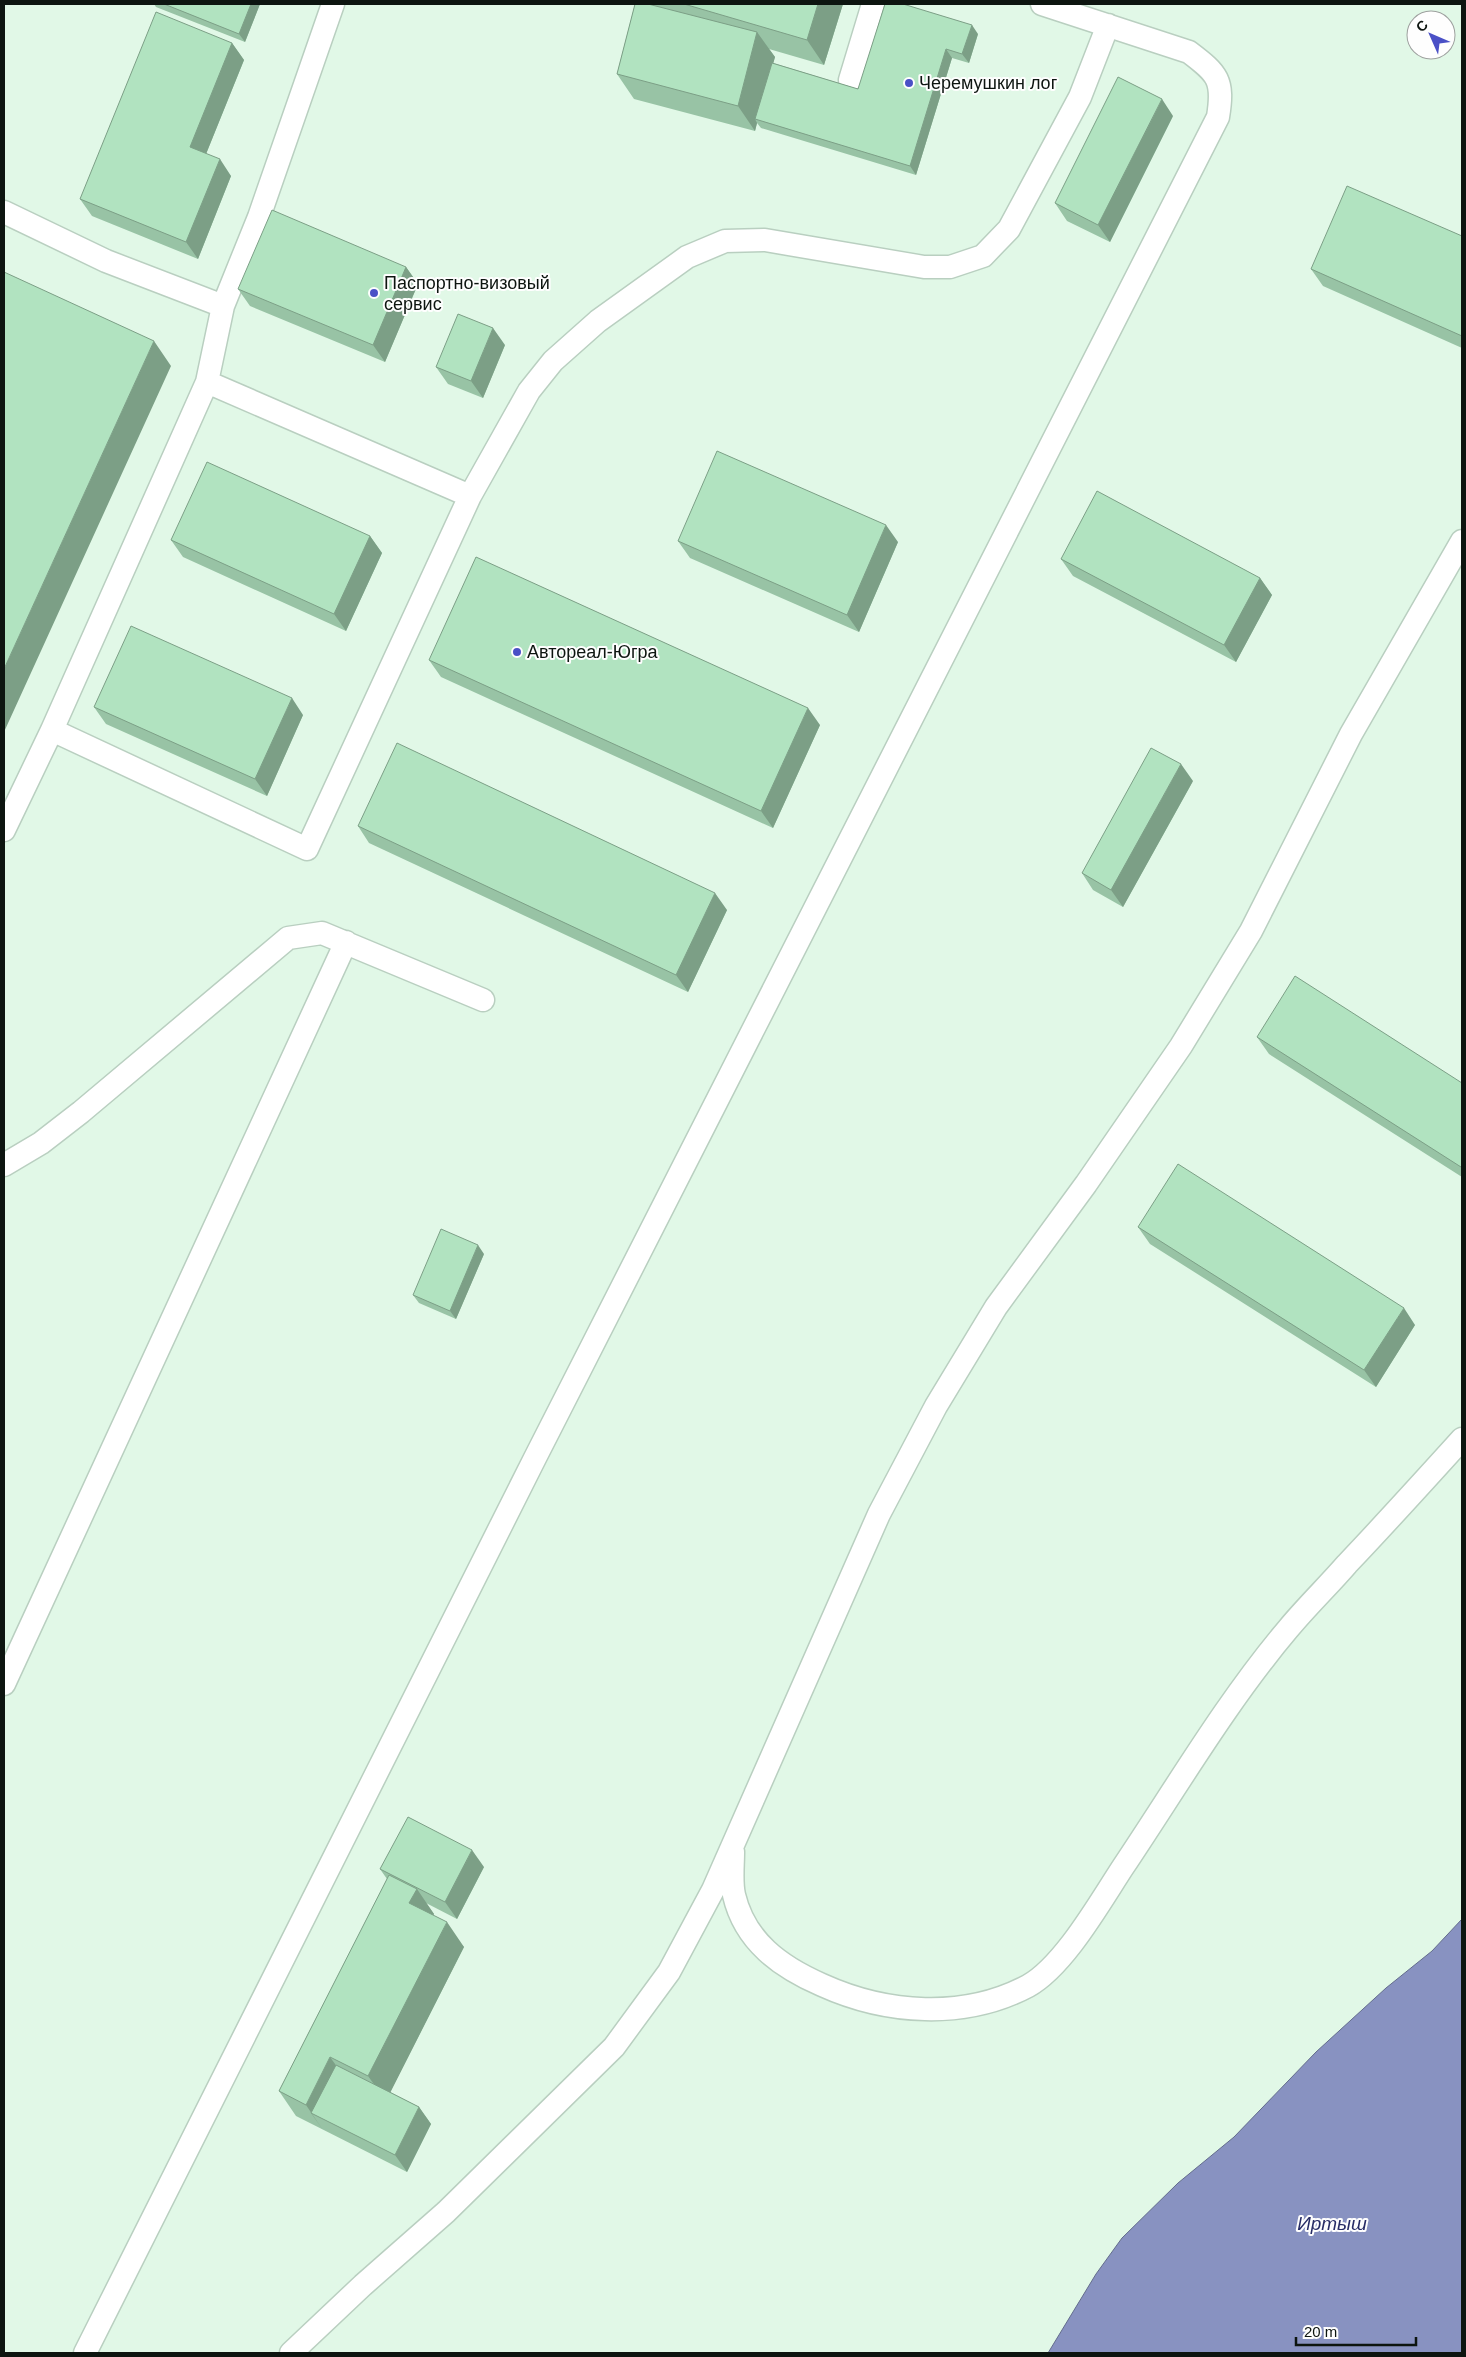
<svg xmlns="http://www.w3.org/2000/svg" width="1466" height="2357" viewBox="0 0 1466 2357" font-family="Helvetica,sans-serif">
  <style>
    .water { fill: #8892c1; stroke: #636c8c }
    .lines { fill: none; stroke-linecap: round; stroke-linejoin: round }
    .lane-casing { stroke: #b9cfc0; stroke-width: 25 }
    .lane { stroke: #fff; stroke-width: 22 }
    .wall { fill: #98c3a5 }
    .shaded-wall { fill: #7c9f86 }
    .building { fill: #b1e3c0; stroke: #7c9f86 }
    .poi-dot { fill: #4a50c6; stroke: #fefefe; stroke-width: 2 }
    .labels { text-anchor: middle; stroke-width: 4; stroke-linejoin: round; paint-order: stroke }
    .poi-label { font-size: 18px; fill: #0d1510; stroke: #fefefe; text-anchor: start }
    .water-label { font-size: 19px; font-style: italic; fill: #272c66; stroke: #fefefe }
  </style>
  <rect width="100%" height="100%" fill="#e1f8e7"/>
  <path class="water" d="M1462,1919V2353H1048L1096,2274L1122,2238L1178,2183L1234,2137L1316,2052L1386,1988L1432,1951Z"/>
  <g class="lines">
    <defs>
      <path id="lane" d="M850,80L873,4
        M4,212L106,261L223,306
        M207,382L470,496
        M52,730L307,849L470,496L529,391L553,361L598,321L687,257L725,241L765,240L924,267H950L983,256L1009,229L1080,97L1108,25
        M4,830L52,730L207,382L223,306L259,217L333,4
        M4,1165L41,1143L81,1112L288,938L322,933L483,1000
        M4,1684L346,942
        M733,1852C733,1866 731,1882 734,1895C745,1942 781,1967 822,1985C886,2014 964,2020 1028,1986C1064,1966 1100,1902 1123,1867C1176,1788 1227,1701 1288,1629C1307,1606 1328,1586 1347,1564C1386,1523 1424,1481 1462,1439
        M85,2353L535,1458L1218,117C1224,80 1218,74 1189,52L1042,4
        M291,2353L363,2285L446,2212L614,2047L669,1972L713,1890L879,1514L936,1406L996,1307L1086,1184L1181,1046L1251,931L1351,734L1462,541"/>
    </defs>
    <use href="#lane" class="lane-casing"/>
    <use href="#lane" class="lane"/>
  </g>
  <path class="wall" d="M154,4H260L245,42L156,7Z
    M635,4H843L824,65L769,49L775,57L773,63L858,89L978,34L969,63L952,58L916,175L761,128L757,123L755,131L634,99L617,74Z
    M232,43L244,60L206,154L231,176L198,259L92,216L80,199Z
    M1173,116L1110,242L1067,221L1055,203Z
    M1462,236V348L1323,286L1311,269Z
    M406,267L418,284L385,362L250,306L238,289Z
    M505,345L483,398L448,384L436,367Z
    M370,536L382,553L346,631L183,557L171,540Z
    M678,541L898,542L859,632L690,558Z
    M1061,559L1260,578L1272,595L1236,662L1073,576Z
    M429,660L820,725L773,828L441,677Z
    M94,707L303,715L267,796L106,724Z
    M1193,781L1123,907L1093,890L1082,873Z
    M358,826L727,910L688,992L369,843Z
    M1257,1037L1462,1083V1177L1269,1054Z
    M1138,1227L1415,1325L1376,1387L1150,1244Z
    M484,1254L456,1319L419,1303L413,1295Z
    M484,1867L457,1919L426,1903L434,1914L433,1915L464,1947L390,2092L419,2107L431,2124L407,2172L296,2116L279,2091L387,1879L380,1869Z"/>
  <path class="shaded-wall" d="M251,4H260L245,42L239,34Z
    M818,4H843L824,65L807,40Z
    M972,25L978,34L969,63L962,54Z
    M757,32L775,57L758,120L755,119L757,123L755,131L738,106Z
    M232,43L244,60L202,164L190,147Z
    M946,49L952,58L916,175L910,166Z
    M1162,99L1173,116L1110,242L1098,225Z
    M220,159L231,176L198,259L186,242Z
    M406,267L418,284L385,362L373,345Z
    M493,328L505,345L483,398L471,381Z
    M154,341L171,366L4,732V669Z
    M886,525L898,542L859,632L847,615Z
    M370,536L382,553L346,631L334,614Z
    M1260,578L1272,595L1236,662L1224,645Z
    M292,698L303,715L267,796L255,779Z
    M808,708L820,725L773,828L761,811Z
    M1181,764L1193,781L1123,907L1111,890Z
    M715,893L727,910L688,992L676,975Z
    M478,1245L484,1254L456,1319L450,1311Z
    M1404,1308L1415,1325L1376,1387L1364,1370Z
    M472,1850L484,1867L457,1919L445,1902Z
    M417,1889L434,1914L427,1928L409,1903Z
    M447,1922L464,1947L386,2101L368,2076Z
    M330,2057L348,2082L311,2113L323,2130L306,2105Z
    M419,2107L431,2124L407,2172L395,2155Z"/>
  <path class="building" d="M164,4H251L239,34Z
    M635,4H648L757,32L738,106L617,74Z
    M684,4H818L807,40Z
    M885,4H903L972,25L962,54L946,49L910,166L755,119L772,63L858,89Z
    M156,12L232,43L190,147L220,159L186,242L80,199Z
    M1118,77L1162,99L1098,225L1055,203Z
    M1347,186L1462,236V336L1311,269Z
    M272,210L406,267L373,345L238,289Z
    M4,272L154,341L4,669Z
    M458,314L493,328L471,381L436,367Z
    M717,451L886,525L847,615L678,541Z
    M207,462L370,536L334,614L171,540Z
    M1097,491L1260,578L1224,645L1061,559Z
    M476,557L808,708L761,811L429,660Z
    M131,626L292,698L255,779L94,707Z
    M397,743L715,893L676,975L358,826Z
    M1151,748L1181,764L1111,890L1082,873Z
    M1295,976L1462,1083V1165L1461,1167L1257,1037Z
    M1178,1164L1404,1308L1364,1370L1138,1227Z
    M441,1229L478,1245L450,1311L413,1295Z
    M408,1817L472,1850L445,1902L380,1869Z
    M389,1875L417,1889L409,1903L447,1922L368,2076L330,2057L306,2105L279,2091Z
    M336,2065L419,2107L395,2155L311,2113Z"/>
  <g class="poi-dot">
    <circle cx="909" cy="83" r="5"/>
    <circle cx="374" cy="293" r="5"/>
    <circle cx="517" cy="652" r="5"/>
  </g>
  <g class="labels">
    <g class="poi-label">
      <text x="919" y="89">Черемушкин лог</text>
      <text x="384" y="289">Паспортно-визовый<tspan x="384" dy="21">сервис</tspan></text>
      <text x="527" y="658">Автореал-Югра</text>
    </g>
    <g class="water-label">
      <text x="1332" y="2230">Иртыш</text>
    </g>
  </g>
  <rect width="1466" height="2357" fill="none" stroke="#0d1510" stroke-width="10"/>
  <g transform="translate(1431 35) rotate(315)"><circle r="24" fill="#fefefe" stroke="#9ea19f"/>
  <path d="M0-4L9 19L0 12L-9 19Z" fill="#4a50c6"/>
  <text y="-8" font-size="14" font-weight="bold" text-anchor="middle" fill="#0d1510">С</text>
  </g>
  <path d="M1296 2337v8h120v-8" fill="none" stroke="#0d1510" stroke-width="2.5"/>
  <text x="1304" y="2337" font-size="15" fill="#0d1510" stroke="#fefefe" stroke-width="4" paint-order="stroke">20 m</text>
</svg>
